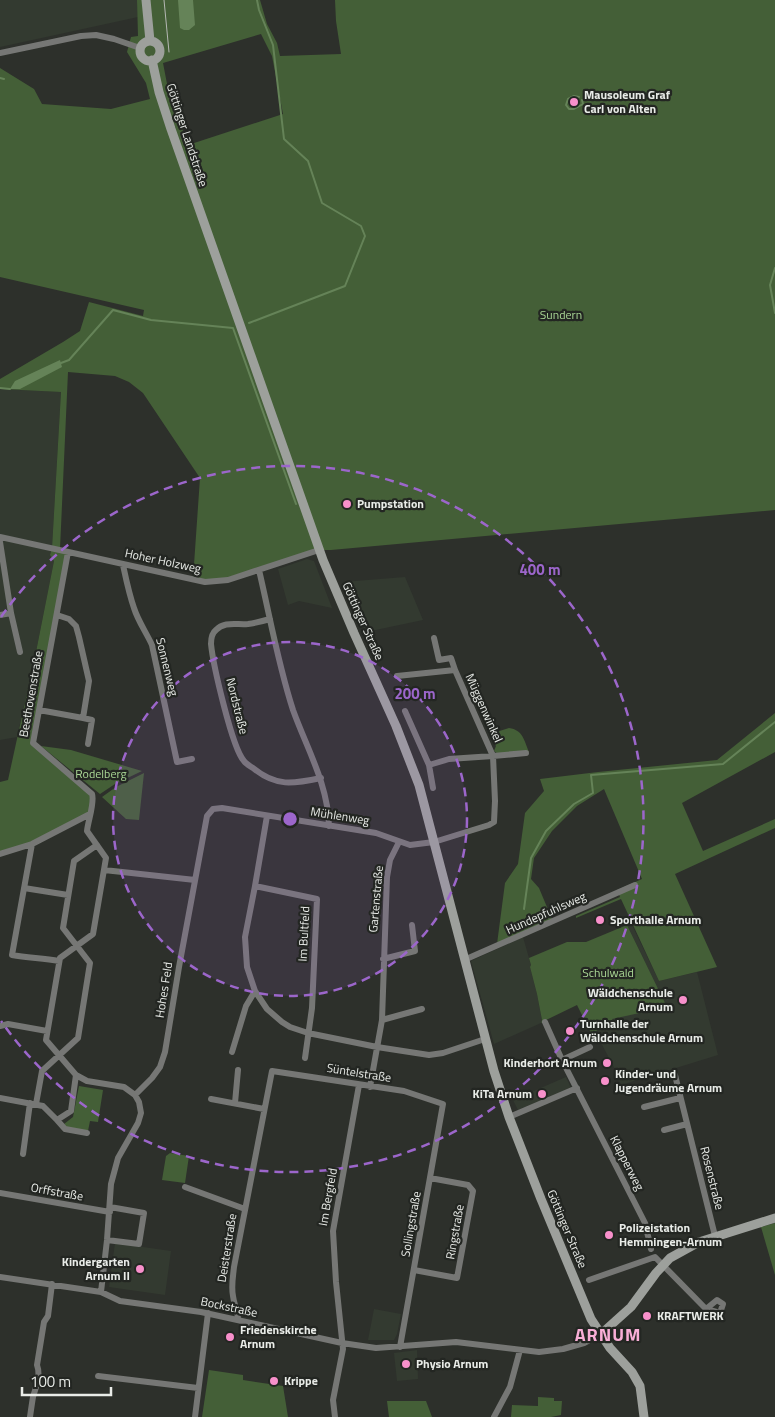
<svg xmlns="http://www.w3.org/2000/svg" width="775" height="1417" viewBox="0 0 775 1417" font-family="'Titillium Web',sans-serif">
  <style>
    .built { fill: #333a30 }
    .green { fill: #445f37; fill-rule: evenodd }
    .water { fill: #658358 }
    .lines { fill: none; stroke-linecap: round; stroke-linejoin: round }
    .stream { stroke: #658358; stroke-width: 2 }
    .street { stroke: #767775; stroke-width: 6 }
    .secondary { stroke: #9da09c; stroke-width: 9 }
    .tram { stroke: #b5b8b4; stroke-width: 1 }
    .ring { fill: none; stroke: #9c66cb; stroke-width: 2.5; stroke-dasharray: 9 6 }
    .poi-dot { fill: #f890cb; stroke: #232622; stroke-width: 2 }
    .labels { text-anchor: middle; stroke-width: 4.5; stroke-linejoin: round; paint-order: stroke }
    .poi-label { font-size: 12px; font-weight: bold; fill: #e9ece8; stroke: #232622; text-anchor: start }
    .street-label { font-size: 12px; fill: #e9ece8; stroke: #232622 }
    .park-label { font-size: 12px; fill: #aad895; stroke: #232622 }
    .district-label { font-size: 18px; font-weight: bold; letter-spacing: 1px; fill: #f8aed6; stroke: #232622 }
    .centre { fill: #9c66cb; stroke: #232622; stroke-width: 2.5 }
    .ring-label { font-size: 15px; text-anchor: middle; font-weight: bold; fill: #9c66cb; stroke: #232622; stroke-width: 4.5; stroke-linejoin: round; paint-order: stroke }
  </style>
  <rect width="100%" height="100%" fill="#2d302b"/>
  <path class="built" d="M0,0H137L138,17L0,47Z
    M0,389L61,392L52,548L50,555L54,561L36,652L17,737L0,740Z
    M307,559L314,561L332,608L299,601L288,605L278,569Z
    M405,577L423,620L366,632L343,582Z
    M631,923L659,981L697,972L718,1055L621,1085L617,1073L599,1039L595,1040L585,1021L607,1011L667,1007L627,925Z
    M523,937L531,965L530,967L537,994L542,1020L541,1023L494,1044L471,961Z
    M566,1077L571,1088L518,1110L513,1100Z
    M115,1243L171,1251L165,1295L109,1287Z
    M374,1309L401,1314L397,1334L394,1340H368Z
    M417,1350L418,1379L397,1381L394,1353Z"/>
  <path class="green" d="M137,0H260L267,24L277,43L280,56L341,54L336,21L335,0H775V510L331,550H319L228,580L193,579L200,478L143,393L129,382L115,376L68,372L60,549L68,552L33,743L92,794L90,814L32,844L0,854V782L8,780L36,652L54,561L50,555L52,548L61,392L0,389V379L63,342L80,331L89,302L143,316L144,310L0,277V68L34,89L42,104L111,109L150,99L146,83L127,52L131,37L138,36ZM261,34L272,56L283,114L188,145L168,89L163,63Z
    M775,713V752L682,803L703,851L775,819V828L675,874L717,967L659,981L621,899L576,918V916L620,897L617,890L642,879L604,789L577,806L552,831L534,858L531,879L539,888L552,919L497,944L505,883L518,864L525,813L544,791L540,779L598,772L717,760Z
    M509,728C523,730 524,740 529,752L498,754L494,751L496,746L490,734Z
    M41,746L71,750L142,771L115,784L100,794Z
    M144,773L139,820L126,819L102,797L116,787Z
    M627,925L667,1007L612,1019L614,1023L591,1033L577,1005L544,1021L541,1023L542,1020L537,994L530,967L531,965L529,958L567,942H586Z
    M79,1086L103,1090L98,1122L90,1121L88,1131L67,1128L64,1124L73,1117Z
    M170,1153L189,1156L185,1183L162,1180L166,1156Z
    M775,1223V1275L761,1227Z
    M209,1370L243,1375V1380L283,1386L288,1417H202Z
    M538,1397L554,1398V1401H562L561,1415L551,1417H511L512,1405L538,1406Z
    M387,1401H426L432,1417H389Z"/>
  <path class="water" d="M178,0H193L195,25L189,30H184L180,28Z
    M60,360L62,367L20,389H10L15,381Z"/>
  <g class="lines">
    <path class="stream" d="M0,78L4,79
      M579,97L574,96L568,99L566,105L569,109H574L583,104L582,100
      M775,268L770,285L775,313
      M249,323L345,286L365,236L361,226L322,203L308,161L284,139L273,45L259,10L257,0
      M61,363L69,360L113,310L151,320L233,328L296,504
      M0,388L10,389
      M524,909L531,858L546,831L574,804L593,793L591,775L723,764L775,722"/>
    <path class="street" d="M0,53L81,36L96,35L114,39L140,48
      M0,537L205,582L228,580L319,550
      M0,542L11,613L20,652
      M68,552L33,743L92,794C95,802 88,821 87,831L106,858L93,934L60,958L46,1040L76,1075L87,1081L124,1087L135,1095L139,1102L141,1113L138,1123L118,1158L111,1184L107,1240L101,1292
      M123,565C126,579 129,594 134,608C138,621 146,632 152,645L177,762L192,759
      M259,570C270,617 278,664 293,710C307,749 328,784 329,826
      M0,615L11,613
      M270,619C263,621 256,623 248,624C237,625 224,621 216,630C212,633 211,640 211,644C213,664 232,748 244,761C246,764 250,766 253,768C276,787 293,784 321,778
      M434,638L439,660L451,658L455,670
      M397,676L455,670L493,756L526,753
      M39,710L83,718L89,681L79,637L76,626L69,619L57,615
      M83,718L92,720L88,744
      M429,765L433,788
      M267,816L255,886L317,899L312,1008L305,1058
      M32,844L12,955C28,958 43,958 59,961
      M0,854L32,844L90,814
      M104,870L195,880
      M255,886L245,937L247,967L255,991L267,1009L282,1022L290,1027L308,1033L377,1047L429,1055L443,1053L485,1039
      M24,888L68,895
      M383,959L415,951L412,925
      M464,960L635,885
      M382,1020L422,1009
      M545,1022L562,1060L645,1223L651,1249
      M0,1026L8,1024L47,1031
      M232,1052L246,1006L255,991
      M562,1060L590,1047
      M675,1075L715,1236
      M370,1087L382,1020L387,877L390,860L399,842
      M135,1095L152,1078L160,1067L165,1052L179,967L207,816L213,809L222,808L376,833L410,845L434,842L489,825L494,822L495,801L493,756L449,759L429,765L405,711
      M0,1098L43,1106L57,1120L71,1111L76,1075
      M211,1099L264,1109
      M235,1103L238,1070
      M36,1104L42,1071L78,1038L90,963L63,928L74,861L97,845
      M644,1107L680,1098
      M509,1117L577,1088
      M57,1120L65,1129L87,1133
      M664,1130L687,1124
      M23,1154L30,1103
      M185,1187L245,1209
      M0,1193L110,1212
      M107,1240L139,1244L144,1213L110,1207
      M414,1270L457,1278L473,1191L468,1185L430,1178
      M0,1277L101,1292L120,1301L201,1312L342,1343L376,1348L456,1342L539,1352L563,1349L584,1343L601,1334
      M589,1280L655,1257L706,1309L720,1313L723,1304L717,1300L706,1309
      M238,1320C238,1311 234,1305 233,1296C231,1286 233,1277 234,1267L272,1071L404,1091L443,1104L400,1347
      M98,1376L198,1388
      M30,1417C31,1410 32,1403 33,1397C36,1386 41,1376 37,1365L44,1322L48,1316L52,1284
      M195,1417L208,1313
      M335,1417L333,1400L343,1349L336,1282L333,1231L359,1085
      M494,1417L510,1387L520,1350"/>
    <path class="secondary" d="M146,0L150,41
      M140 51a10 10 0 1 1 20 0a10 10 0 1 1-20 0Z
      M152,60L159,92L171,129L323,560L354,633L396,726L419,785L494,1071L509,1117L541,1199L591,1319L610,1348L632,1372L640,1386L644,1417
      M601,1334L631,1307L656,1273L670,1258L699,1242L775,1218"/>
    <path class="tram" d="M164,0L169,52"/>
  </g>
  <circle cx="290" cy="819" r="177" fill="#9c66cb" fill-opacity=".12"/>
  <g class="ring">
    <circle cx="290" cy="819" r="177"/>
    <path d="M1 617A353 353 0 1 1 1 1021"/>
  </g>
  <g class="poi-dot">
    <circle cx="574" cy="102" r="5"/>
    <circle cx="347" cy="504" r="5"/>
    <circle cx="600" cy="920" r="5"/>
    <circle cx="683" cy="1000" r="5"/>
    <circle cx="570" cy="1031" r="5"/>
    <circle cx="607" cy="1063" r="5"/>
    <circle cx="605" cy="1081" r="5"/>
    <circle cx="542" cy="1094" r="5"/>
    <circle cx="609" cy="1235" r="5"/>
    <circle cx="140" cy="1269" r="5"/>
    <circle cx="647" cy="1316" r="5"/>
    <circle cx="230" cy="1337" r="5"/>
    <circle cx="406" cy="1364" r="5"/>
    <circle cx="274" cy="1381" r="5"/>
  </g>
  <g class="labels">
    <g class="poi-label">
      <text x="584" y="99">Mausoleum Graf<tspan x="584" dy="14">Carl von Alten</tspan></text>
      <text x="357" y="508">Pumpstation</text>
      <text x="610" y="924">Sporthalle Arnum</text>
      <text x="673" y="997" text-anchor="end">Wäldchenschule<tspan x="673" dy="14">Arnum</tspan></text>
      <text x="580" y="1028">Turnhalle der<tspan x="580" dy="14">Wäldchenschule Arnum</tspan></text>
      <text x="597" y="1067" text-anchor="end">Kinderhort Arnum</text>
      <text x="615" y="1078">Kinder- und<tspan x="615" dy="14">Jugendräume Arnum</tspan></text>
      <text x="532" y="1098" text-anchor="end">KiTa Arnum</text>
      <text x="619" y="1232">Polizeistation<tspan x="619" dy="14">Hemmingen-Arnum</tspan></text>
      <text x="130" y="1266" text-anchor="end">Kindergarten<tspan x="130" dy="14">Arnum II</tspan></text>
      <text x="657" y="1320">KRAFTWERK</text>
      <text x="240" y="1334">Friedenskirche<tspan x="240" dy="14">Arnum</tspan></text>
      <text x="416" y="1368">Physio Arnum</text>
      <text x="284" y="1385">Krippe</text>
    </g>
    <g class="street-label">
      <text transform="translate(187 135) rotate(72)" y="4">Göttinger Landstraße</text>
      <text transform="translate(163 561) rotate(12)" y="4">Hoher Holzweg</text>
      <text transform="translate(363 621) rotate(66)" y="4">Göttinger Straße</text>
      <text transform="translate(167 667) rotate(76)" y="4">Sonnenweg</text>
      <text transform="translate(31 694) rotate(-80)" y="4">Beethovenstraße</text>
      <text transform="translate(237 706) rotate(76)" y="4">Nordstraße</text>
      <text transform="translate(484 708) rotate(66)" y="4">Müggenwinkel</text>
      <text transform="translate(340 816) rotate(9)" y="4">Mühlenweg</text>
      <text transform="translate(376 899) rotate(-85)" y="4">Gartenstraße</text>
      <text transform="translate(546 913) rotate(-24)" y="4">Hundepfuhlsweg</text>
      <text transform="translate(304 934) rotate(-87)" y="4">Im Bultfeld</text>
      <text transform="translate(164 990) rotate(-81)" y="4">Hohes Feld</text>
      <text transform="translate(359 1073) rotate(9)" y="4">Süntelstraße</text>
      <text transform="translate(627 1163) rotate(63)" y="4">Klapperweg</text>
      <text transform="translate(712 1178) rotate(76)" y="4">Rosenstraße</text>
      <text transform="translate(57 1192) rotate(10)" y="4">Orffstraße</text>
      <text transform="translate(328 1197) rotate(-80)" y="4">Im Bergfeld</text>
      <text transform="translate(411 1224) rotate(-80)" y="4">Sollingstraße</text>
      <text transform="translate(567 1229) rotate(67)" y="4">Göttinger Straße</text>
      <text transform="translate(455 1232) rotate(-80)" y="4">Ringstraße</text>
      <text transform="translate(227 1248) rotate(-81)" y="4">Deisterstraße</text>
      <text transform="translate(229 1307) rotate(12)" y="4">Bockstraße</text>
    </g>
    <g class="park-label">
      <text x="561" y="319">Sundern</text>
      <text x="101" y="778">Rodelberg</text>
      <text x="608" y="977">Schulwald</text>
    </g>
    <g class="district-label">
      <text x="608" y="1341">ARNUM</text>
    </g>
  </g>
  <circle cx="290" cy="819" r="8" class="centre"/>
  <g class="ring-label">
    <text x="540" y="575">400 m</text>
    <text x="415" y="699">200 m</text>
  </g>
  <path d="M22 1387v8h89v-8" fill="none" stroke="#e9ece8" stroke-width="2.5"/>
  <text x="30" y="1387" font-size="15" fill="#e9ece8" stroke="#232622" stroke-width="4" paint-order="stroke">100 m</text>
</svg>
